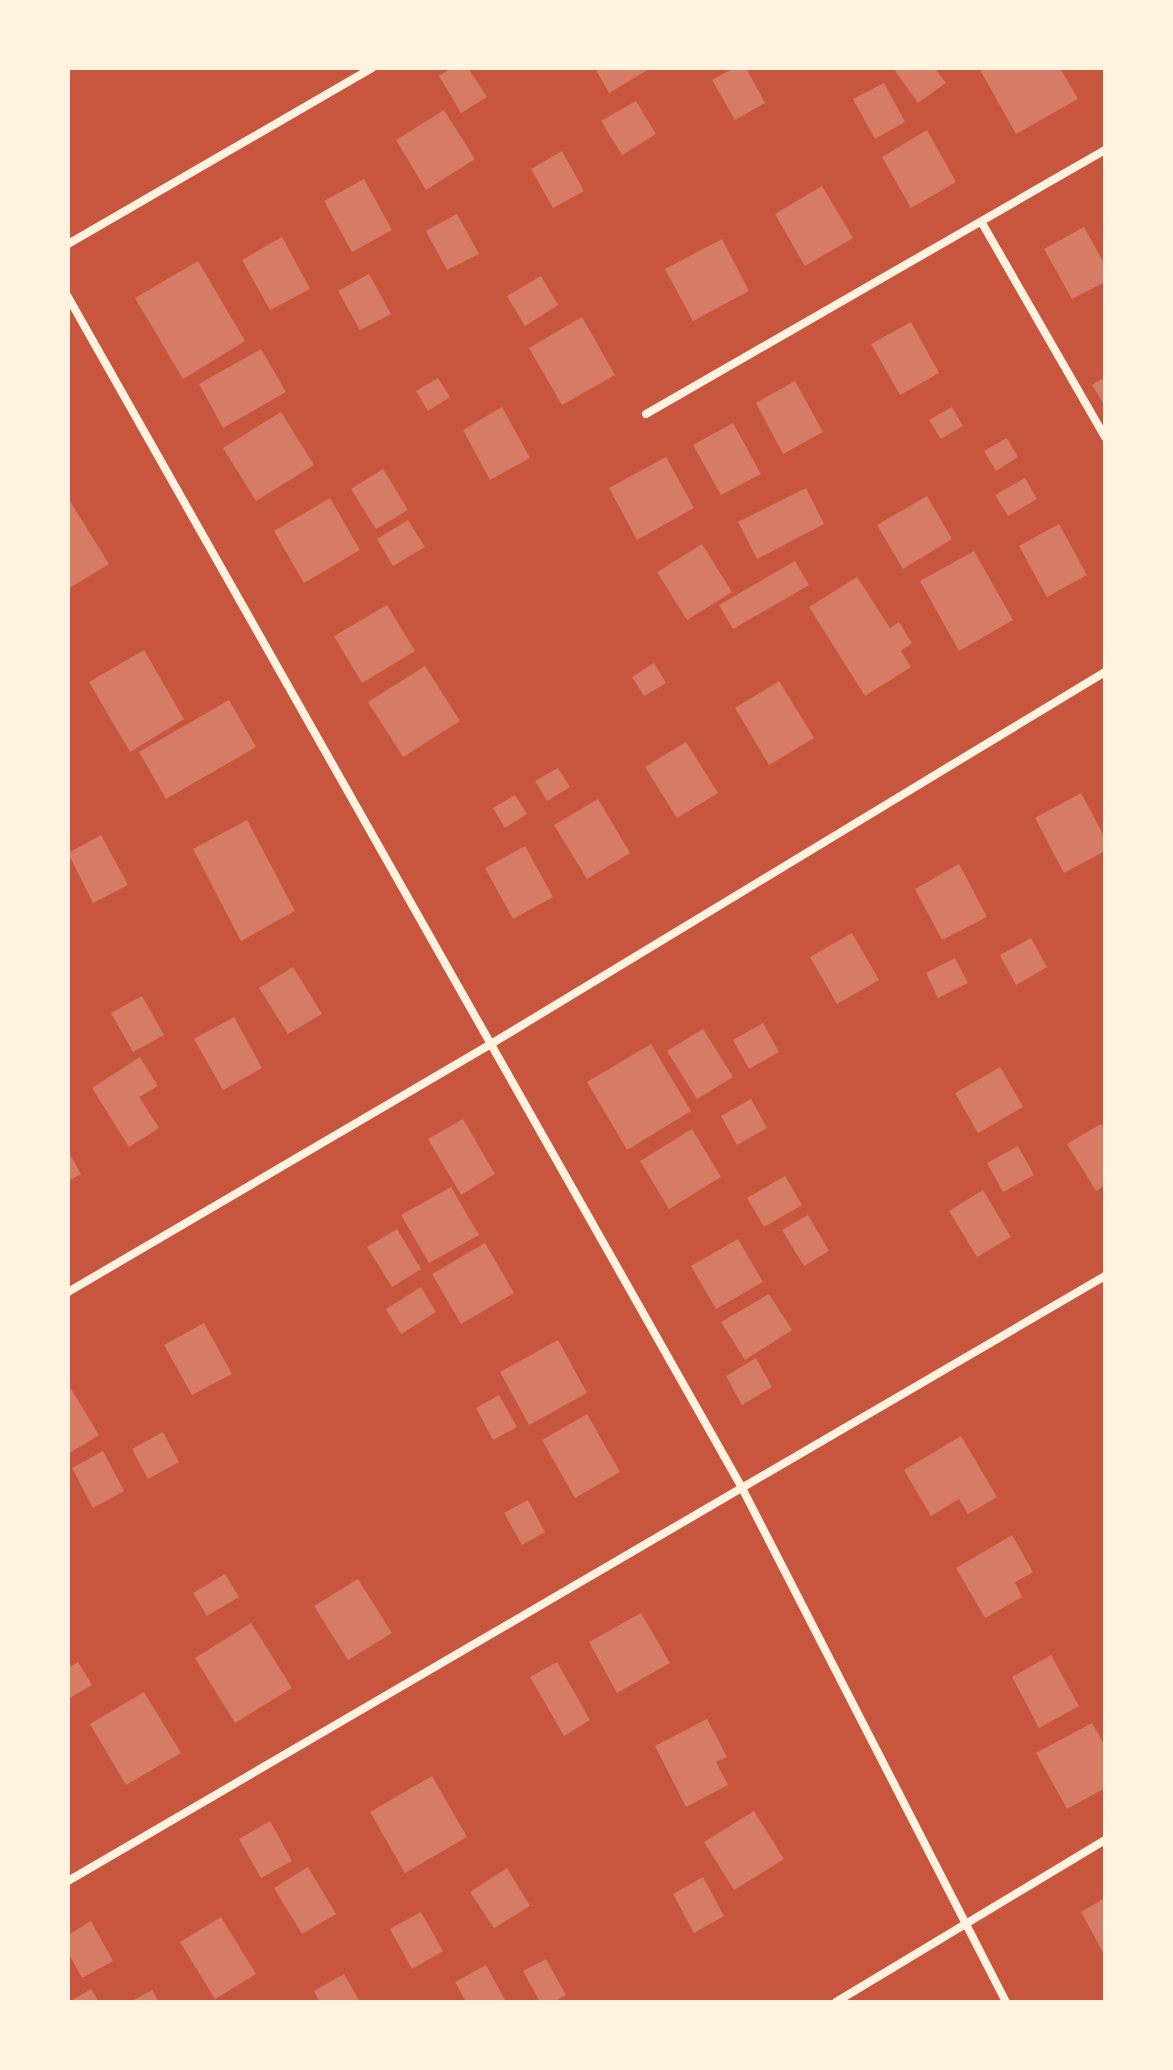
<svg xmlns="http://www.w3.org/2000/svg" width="1173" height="2070" viewBox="0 0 1173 2070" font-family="'Source Sans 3',sans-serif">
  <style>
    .building { fill: #d67c66 }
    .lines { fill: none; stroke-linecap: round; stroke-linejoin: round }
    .minor { stroke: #fff3e0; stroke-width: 8 }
  </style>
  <rect width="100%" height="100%" fill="#c8553d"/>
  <path class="building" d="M452,68H468L487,97L461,113L439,76Z
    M595,68H651L609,93Z
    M734,68H746L765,103L735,120L712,80Z
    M900,68H935L946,83L918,103L895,71Z
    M979,68H1060L1078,99L1016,134Z
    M884,83L905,122L875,139L853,99Z
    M636,101L656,134L622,155L601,121Z
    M444,110L475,159L426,190L396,140Z
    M927,130L956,182L911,208L882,157Z
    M562,151L584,191L553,208L531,169Z
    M364,179L392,230L352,252L324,201Z
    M822,186L853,238L805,266L775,214Z
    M457,214L479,254L447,270L426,231Z
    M1084,227L1105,265V282L1072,299L1044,249Z
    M282,237L310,289L270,310L242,260Z
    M722,239L749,291L693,321L665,269Z
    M198,261L245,341L183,379L135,298Z
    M369,274L391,314L360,330L338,291Z
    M541,276L558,305L525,326L507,296Z
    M582,317L615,375L562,405L529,348Z
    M911,322L939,373L900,395L871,344Z
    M261,349L286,392L223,428L199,384Z
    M1105,377V406L1092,385Z
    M438,378L450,397L428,411L416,391Z
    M795,381L823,432L783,454L756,403Z
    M502,407L530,458L490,480L463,430Z
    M952,407L963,426L941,439L929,420Z
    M281,412L314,465L256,501L223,448Z
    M733,423L761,474L721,495L693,445Z
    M1007,438L1018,457L996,471L984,451Z
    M666,457L694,508L637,540L609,488Z
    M383,469L408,510L376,529L351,489Z
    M1025,478L1037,499L1008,516L995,495Z
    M806,488L824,524L757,559L738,522Z
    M927,496L952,539L903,569L877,525Z
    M68,498L109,564L68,589Z
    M330,498L360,550L304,583L274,531Z
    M408,520L425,547L393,566L377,539Z
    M1059,524L1087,575L1047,597L1019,546Z
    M702,544L732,592L687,620L657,572Z
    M974,551L1013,620L959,651L920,581Z
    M795,561L809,585L733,629L719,605Z
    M857,577L890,628L899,622L912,643L901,651L911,667L865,696L809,607Z
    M387,605L415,651L362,683L334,636Z
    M144,650L184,719L130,752L89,682Z
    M654,663L666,683L644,696L632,677Z
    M425,666L460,721L403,757L368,702Z
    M779,681L814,738L769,765L735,708Z
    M229,700L256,747L166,799L139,752Z
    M686,742L718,793L677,818L645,767Z
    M558,768L570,787L547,801L535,781Z
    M1081,793L1105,838V851L1064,873L1035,818Z
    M515,795L527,814L505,828L493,808Z
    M598,799L630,853L587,879L554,825Z
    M247,820L295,911L241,941L193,849Z
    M101,835L128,885L93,903L68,853Z
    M525,846L553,897L513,919L485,868Z
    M959,864L987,917L942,940L915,889Z
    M852,933L879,980L837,1004L810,957Z
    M1031,938L1047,967L1016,985L1000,955Z
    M955,958L968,983L938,998L926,973Z
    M293,967L322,1014L288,1034L259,988Z
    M142,996L164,1035L133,1052L111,1013Z
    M234,1017L262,1068L223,1090L194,1039Z
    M763,1023L779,1052L749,1069L733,1040Z
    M703,1029L733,1077L697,1099L667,1051Z
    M651,1044L691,1111L627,1150L587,1082Z
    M140,1057L158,1086L139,1097L159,1128L129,1147L92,1088Z
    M1000,1067L1023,1107L978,1133L955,1093Z
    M751,1099L767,1128L737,1145L721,1116Z
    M463,1119L495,1174L461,1195L428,1139Z
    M1101,1124L1105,1130V1185L1096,1191L1067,1144Z
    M692,1129L721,1177L669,1209L640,1161Z
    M1018,1146L1034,1175L1003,1192L987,1163Z
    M68,1151L81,1174L68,1181Z
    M785,1176L802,1205L764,1227L747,1198Z
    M451,1187L479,1235L429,1263L401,1215Z
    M983,1190L1011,1237L977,1257L949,1211Z
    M808,1215L829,1251L804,1266L782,1230Z
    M397,1229L421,1269L392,1287L367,1247Z
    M738,1239L763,1282L716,1309L691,1266Z
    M485,1243L514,1293L461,1324L432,1274Z
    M421,1287L436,1312L401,1334L386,1309Z
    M769,1294L792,1330L745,1360L721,1322Z
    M204,1323L232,1374L192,1395L164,1345Z
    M558,1340L587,1393L529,1425L500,1372Z
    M756,1358L772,1387L742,1405L726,1376Z
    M71,1389L99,1435L68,1454V1390Z
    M499,1395L517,1427L493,1440L476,1408Z
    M587,1414L620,1472L575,1498L542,1440Z
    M163,1432L179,1462L148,1479L132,1449Z
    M961,1436L997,1497L968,1514L959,1499L931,1516L904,1470Z
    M103,1451L124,1491L93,1508L72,1468Z
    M528,1500L545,1532L522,1545L504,1513Z
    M1012,1535L1033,1572L1015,1582L1022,1597L985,1618L956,1568Z
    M225,1574L239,1597L207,1616L193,1593Z
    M358,1579L392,1633L348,1660L314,1606Z
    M641,1613L670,1663L617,1693L589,1642Z
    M251,1623L292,1688L235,1723L195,1658Z
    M1051,1655L1079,1706L1039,1728L1012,1677Z
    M78,1662L92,1685L68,1699V1668Z
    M557,1662L590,1720L564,1736L530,1677Z
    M144,1692L181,1753L126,1785L90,1724Z
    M707,1719L727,1757L716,1762L728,1785L686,1807L655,1746Z
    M1092,1723L1105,1746V1788L1067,1809L1036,1753Z
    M432,1776L467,1837L405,1873L370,1812Z
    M754,1811L784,1859L734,1890L704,1842Z
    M270,1821L292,1861L261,1878L239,1839Z
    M308,1867L336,1914L302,1934L274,1888Z
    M507,1868L530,1906L494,1928L470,1892Z
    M703,1877L724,1916L694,1933L673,1894Z
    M1105,1898V1956L1081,1912Z
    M421,1912L443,1951L412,1969L390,1929Z
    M221,1917L256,1974L215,1999L180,1942Z
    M91,1921L113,1961L82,1978L68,1952V1935Z
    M546,1959L566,1995L553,2002H540L523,1971Z
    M486,1965L506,2002H466L455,1982Z
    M344,1974L360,2002H320L314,1991Z
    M91,1989L99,2002H69Z
    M152,1990L159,2002H130Z"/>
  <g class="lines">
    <path class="minor" d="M982,223L1105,437
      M68,244L372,68
      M68,297L741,1486L1006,2002
      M646,414L1105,150
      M68,1292L491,1044L1105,672
      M68,1881L1105,1276
      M836,2002L1105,1840"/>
  </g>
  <rect width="1173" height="2070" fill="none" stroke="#fff3e0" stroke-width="140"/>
</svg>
